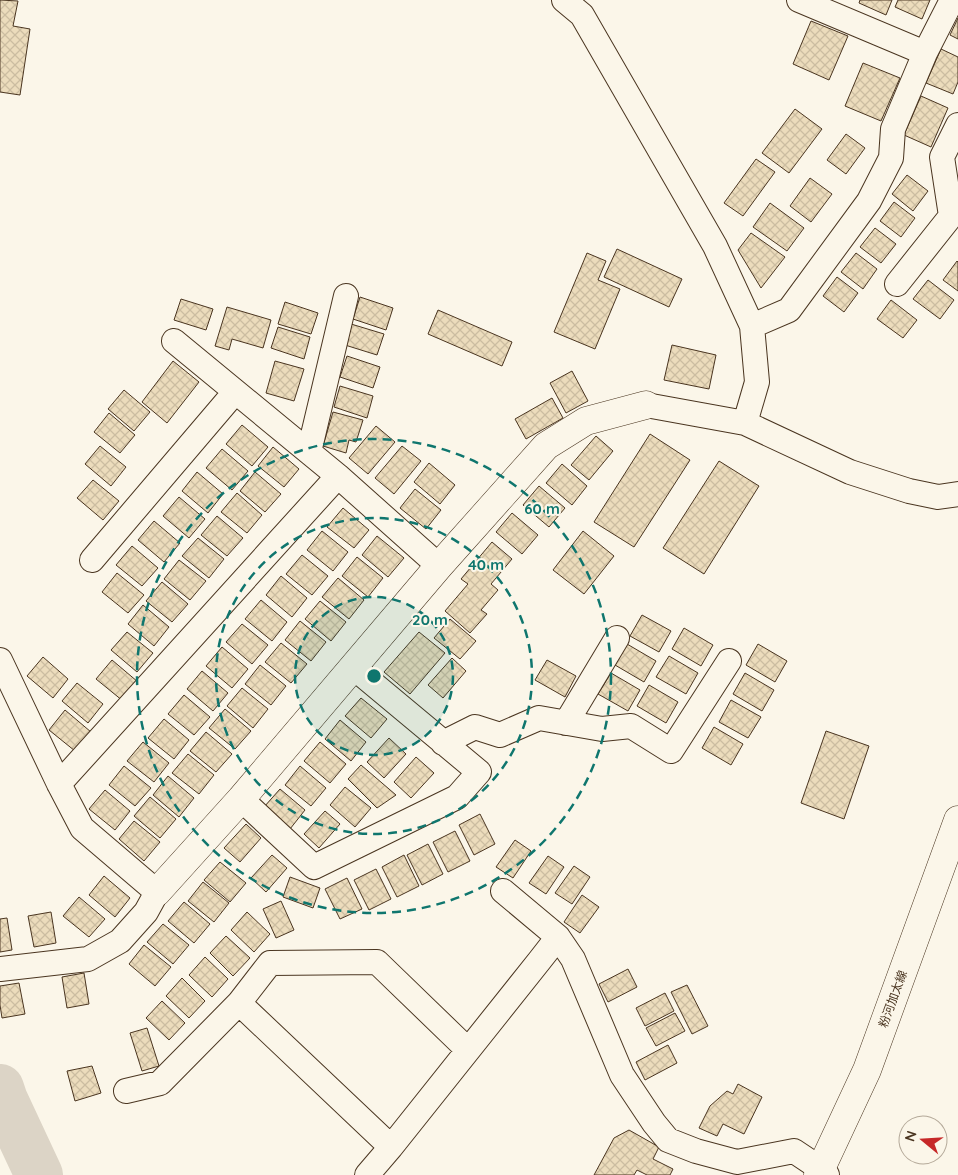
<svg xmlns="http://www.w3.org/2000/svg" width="958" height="1175" viewBox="0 0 958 1175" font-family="Quicksand,'Noto Sans JP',sans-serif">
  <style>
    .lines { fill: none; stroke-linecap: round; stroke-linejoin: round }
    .river { stroke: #dcd4c6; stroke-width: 48 }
    .building { fill: url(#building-cross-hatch); stroke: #4a3520 }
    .minor-casing { stroke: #4a3520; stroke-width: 26 }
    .tertiary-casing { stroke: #4a3520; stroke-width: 29 }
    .primary-casing { stroke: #4a3520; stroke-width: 29 }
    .minor { stroke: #fbf6e9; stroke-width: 24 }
    .tertiary { stroke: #fbf6e9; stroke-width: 28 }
    .primary { stroke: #fbf6e9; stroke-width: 28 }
    .ring { fill: none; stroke: #0f766e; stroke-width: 2.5; stroke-dasharray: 9 6 }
    .labels { text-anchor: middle; stroke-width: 4; stroke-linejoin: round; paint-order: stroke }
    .street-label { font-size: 12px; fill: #4a3520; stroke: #fbf6e9 }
    .centre { fill: #0f766e; stroke: #fbf6e9; stroke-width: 2.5 }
    .ring-label { font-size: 15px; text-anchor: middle; font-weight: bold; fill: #0f766e; stroke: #fbf6e9; stroke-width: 4; stroke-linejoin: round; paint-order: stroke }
  </style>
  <defs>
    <pattern id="building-cross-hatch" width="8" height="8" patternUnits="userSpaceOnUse" patternTransform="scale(1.25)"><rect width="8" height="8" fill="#ecdcbc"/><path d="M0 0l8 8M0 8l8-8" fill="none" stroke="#ccbda1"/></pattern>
  </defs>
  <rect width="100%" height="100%" fill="#fbf6e9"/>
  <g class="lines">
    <path class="river" d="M0,1088L4,1100L39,1175"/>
  </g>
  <path class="building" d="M0,0L18,1L13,26L30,29L20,95L0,92Z
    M860,0H892L886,15L859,3Z
    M898,0H930L922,19L895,7Z
    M958,18V39L950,35Z
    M811,21L848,36L829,80L793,64Z
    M941,49L958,57V82L953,94L926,83Z
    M863,63L900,78L881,121L845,106Z
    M921,96L948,108L931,147L904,135Z
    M795,109L822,129L789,173L762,153Z
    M846,134L865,148L846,174L827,160Z
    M756,159L775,172L743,216L724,203Z
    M907,175L928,191L913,211L892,194Z
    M810,178L832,194L811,222L790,206Z
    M894,202L915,218L901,237L880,221Z
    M770,203L804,228L787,251L753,227Z
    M875,228L896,244L881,263L860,247Z
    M751,233L785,257L761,288L738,250Z
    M617,249L682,279L669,307L604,277Z
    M587,253L606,261L598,280L620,289L595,349L554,332Z
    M856,253L877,269L863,289L841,272Z
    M957,261L958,262V291L943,280Z
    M837,277L858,293L844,312L823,296Z
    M928,280L954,300L940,319L913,299Z
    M360,297L393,308L386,330L353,319Z
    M181,299L213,309L206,330L174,320Z
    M891,300L917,320L903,338L877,319Z
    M285,302L318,313L311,334L278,324Z
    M227,307L271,320L263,348L232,339L229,350L215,346Z
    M438,310L512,342L502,366L428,334Z
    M351,324L384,334L377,355L345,345Z
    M278,327L310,337L304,359L271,348Z
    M672,345L716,355L709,389L664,380Z
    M347,356L380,367L373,388L340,377Z
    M173,361L199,382L167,423L142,402Z
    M275,361L304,369L294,401L266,393Z
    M572,371L588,401L566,413L550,383Z
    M340,386L373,396L367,418L334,407Z
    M124,390L150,412L134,431L108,409Z
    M552,398L563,418L526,439L515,419Z
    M333,412L363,420L356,442L349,440L346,453L323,446Z
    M109,413L135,435L120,453L94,432Z
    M242,425L268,447L252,466L226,444Z
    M376,426L395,442L368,474L349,458Z
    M650,434L690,460L634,547L594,522Z
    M596,436L613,451L589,480L571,465Z
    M100,446L126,467L111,486L85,464Z
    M402,446L421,461L394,494L375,478Z
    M273,447L299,469L284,487L258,466Z
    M222,449L248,471L232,490L206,468Z
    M719,461L759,486L704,574L663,548Z
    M429,463L455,485L440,504L414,482Z
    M562,464L587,486L572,505L546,483Z
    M197,472L223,494L208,513L182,491Z
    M255,472L281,494L265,512L240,491Z
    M93,480L119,501L103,520L77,498Z
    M539,486L565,508L549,527L523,505Z
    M415,489L441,510L426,529L400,508Z
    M237,493L262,515L247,533L221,512Z
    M179,497L205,519L189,538L163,516Z
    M343,508L369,530L354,548L327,527Z
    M512,513L538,535L522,554L496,532Z
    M217,516L243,538L227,556L201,535Z
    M154,521L180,543L164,562L138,540Z
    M322,531L348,552L333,571L307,550Z
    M583,531L614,556L584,594L553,570Z
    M377,536L404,558L388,577L362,555Z
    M198,538L224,559L209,578L182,556Z
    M492,542L512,559L491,584L498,590L481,610L487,614L470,633L445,611L468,584L461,579Z
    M132,546L158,568L142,586L116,565Z
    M302,555L328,576L312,595L286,574Z
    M357,557L383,578L368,597L342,576Z
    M179,560L206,581L190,600L164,579Z
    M117,573L144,595L128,613L102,592Z
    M281,576L307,598L292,617L266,595Z
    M338,578L364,600L349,619L322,597Z
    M162,582L188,604L172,622L146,601Z
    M261,600L287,622L272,641L245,619Z
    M320,601L346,622L331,641L305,619Z
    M143,605L169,627L154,646L128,624Z
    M642,615L671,631L659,652L630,636Z
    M450,619L476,641L460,659L434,638Z
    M300,621L326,642L311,661L285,640Z
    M242,624L268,645L252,664L226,642Z
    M684,628L713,645L701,666L672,649Z
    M127,632L153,653L137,672L111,650Z
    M419,632L445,653L410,694L384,672Z
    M281,643L307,664L291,683L265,662Z
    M627,644L656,661L644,682L615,665Z
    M758,644L787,661L775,682L746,665Z
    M222,647L248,669L232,688L206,666Z
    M669,656L698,673L686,694L656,677Z
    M43,657L68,679L53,698L27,676Z
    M452,658L466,671L443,698L428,685Z
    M112,660L138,682L123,701L96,679Z
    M547,660L576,676L565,697L535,680Z
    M260,665L286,686L271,705L245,684Z
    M202,671L228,693L213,711L187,689Z
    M611,673L640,690L628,711L598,694Z
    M745,673L774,690L762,711L733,694Z
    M77,683L103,704L88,723L62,701Z
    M649,685L678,702L666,723L637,706Z
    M242,688L268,709L253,728L227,706Z
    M184,695L210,717L194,735L168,714Z
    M361,698L387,719L371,738L345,716Z
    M731,700L761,717L748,738L719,722Z
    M225,709L251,731L235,749L209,728Z
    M65,710L91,732L75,751L49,730Z
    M164,719L189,740L174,759L148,738Z
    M340,720L366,742L351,761L325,739Z
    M714,727L743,744L731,765L702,748Z
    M826,731L869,746L844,819L801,803Z
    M206,732L232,754L216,772L190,751Z
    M389,738L406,754L384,778L367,762Z
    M143,742L169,763L154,782L127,761Z
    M320,742L346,764L330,783L304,761Z
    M188,754L214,775L199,794L172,773Z
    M416,757L434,773L411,798L394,782Z
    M361,765L396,795L377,808L348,779Z
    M124,766L151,788L135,806L109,785Z
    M300,766L326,788L311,806L285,785Z
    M168,776L194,798L179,817L153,795Z
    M345,787L371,808L355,827L330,805Z
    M280,789L305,810L290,829L264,807Z
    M105,790L130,811L115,830L89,809Z
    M150,797L176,819L160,838L134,816Z
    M325,811L340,824L319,848L304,834Z
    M480,814L495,844L474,855L459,825Z
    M134,821L160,842L144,861L119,839Z
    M246,824L261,838L240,862L224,848Z
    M455,831L470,861L448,872L433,842Z
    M515,840L531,851L513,878L496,867Z
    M428,844L443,874L422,885L407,855Z
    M272,855L287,868L266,892L251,878Z
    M404,855L419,886L397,897L382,867Z
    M548,856L564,867L546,894L529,883Z
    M220,862L246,883L230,902L204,880Z
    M574,866L590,877L572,904L555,893Z
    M376,869L391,899L369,910L354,880Z
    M104,876L130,898L115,917L89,895Z
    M290,877L320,888L313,908L283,897Z
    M347,878L362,909L340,919L325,889Z
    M203,882L229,903L214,922L188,901Z
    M582,895L599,907L580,933L564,922Z
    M79,897L105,919L89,937L63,916Z
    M281,901L294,930L276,938L263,909Z
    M184,902L210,924L194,943L168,921Z
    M51,912L56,943L34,947L28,916Z
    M247,912L270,934L254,952L231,930Z
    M7,918L12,950L0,952V919Z
    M163,924L189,945L173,964L147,942Z
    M226,936L250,958L233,976L210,953Z
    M144,945L171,967L155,986L129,964Z
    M205,957L228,979L212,997L189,975Z
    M628,969L637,987L608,1002L599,984Z
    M84,973L89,1004L67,1008L62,977Z
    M182,978L205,1001L189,1018L166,996Z
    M19,983L25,1014L2,1018L0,1005V986Z
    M687,985L708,1026L692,1034L671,992Z
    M665,993L674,1011L645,1026L636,1008Z
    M162,1001L185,1023L169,1040L146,1018Z
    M675,1013L685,1031L656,1046L646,1028Z
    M147,1028L159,1066L142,1071L130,1033Z
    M668,1045L677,1063L645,1080L636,1062Z
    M92,1066L101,1093L75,1101L67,1071Z
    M738,1084L762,1097L744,1134L723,1124L717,1136L699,1128L710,1106L727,1091L733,1094Z
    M629,1130L659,1147L653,1159L673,1169L670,1175H647L637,1170L634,1175H594L614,1138Z"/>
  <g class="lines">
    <defs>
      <path id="minor" d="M564,0L582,15L715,246L752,326L757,382L745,423
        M799,0L925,53
        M897,284L951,216L942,157L958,125
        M752,326L789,310L869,201L891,158L893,129L925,53L952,0
        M174,341L338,476L439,566
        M646,405L745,423L850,472L909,491L938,497L958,494
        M309,452L346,296
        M92,560L235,392
        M0,660L59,784L82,828L157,892L146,912L120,941L88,959L0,969
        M566,723L617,638
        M443,743L475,727L500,735L539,718L602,729L631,726L671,751L729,661
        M59,784L338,476
        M241,799L314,867L457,797L479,772L353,667
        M503,891L558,937
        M239,1003L391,1147L367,1175
        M126,1091L160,1083L239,1003L270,963L377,962L468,1050
        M391,1147L540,960L558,937L573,959L622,1075L654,1123L668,1140L696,1151L737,1162L794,1151L821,1169L827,1175"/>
      <path id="tertiary" d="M157,892L241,799L439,566L546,446L586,421L646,405"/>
      <path id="primary" d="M818,1175L867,1070L958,820"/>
    </defs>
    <use href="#minor" class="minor-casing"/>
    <use href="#tertiary" class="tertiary-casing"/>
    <use href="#primary" class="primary-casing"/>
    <use href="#minor" class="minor"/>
    <use href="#tertiary" class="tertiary"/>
    <use href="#primary" class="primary"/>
  </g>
  <circle cx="374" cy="676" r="79" fill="#0f766e" fill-opacity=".12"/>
  <g class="ring">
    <circle cx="374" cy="676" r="79"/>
    <circle cx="374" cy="676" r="158"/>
    <circle cx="374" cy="676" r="237"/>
  </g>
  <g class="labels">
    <g class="street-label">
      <text transform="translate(893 999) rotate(-70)" y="4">粉河加太線</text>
    </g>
  </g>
  <circle cx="374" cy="676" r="8" class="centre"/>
  <g class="ring-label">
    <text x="542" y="514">60 m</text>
    <text x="486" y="570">40 m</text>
    <text x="430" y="625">20 m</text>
  </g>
  <g transform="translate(923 1140) rotate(288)"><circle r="24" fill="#fbf6e9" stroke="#b4a999"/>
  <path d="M0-4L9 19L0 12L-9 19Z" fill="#c62828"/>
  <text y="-8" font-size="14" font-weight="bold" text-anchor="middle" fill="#4a3520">N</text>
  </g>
</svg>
